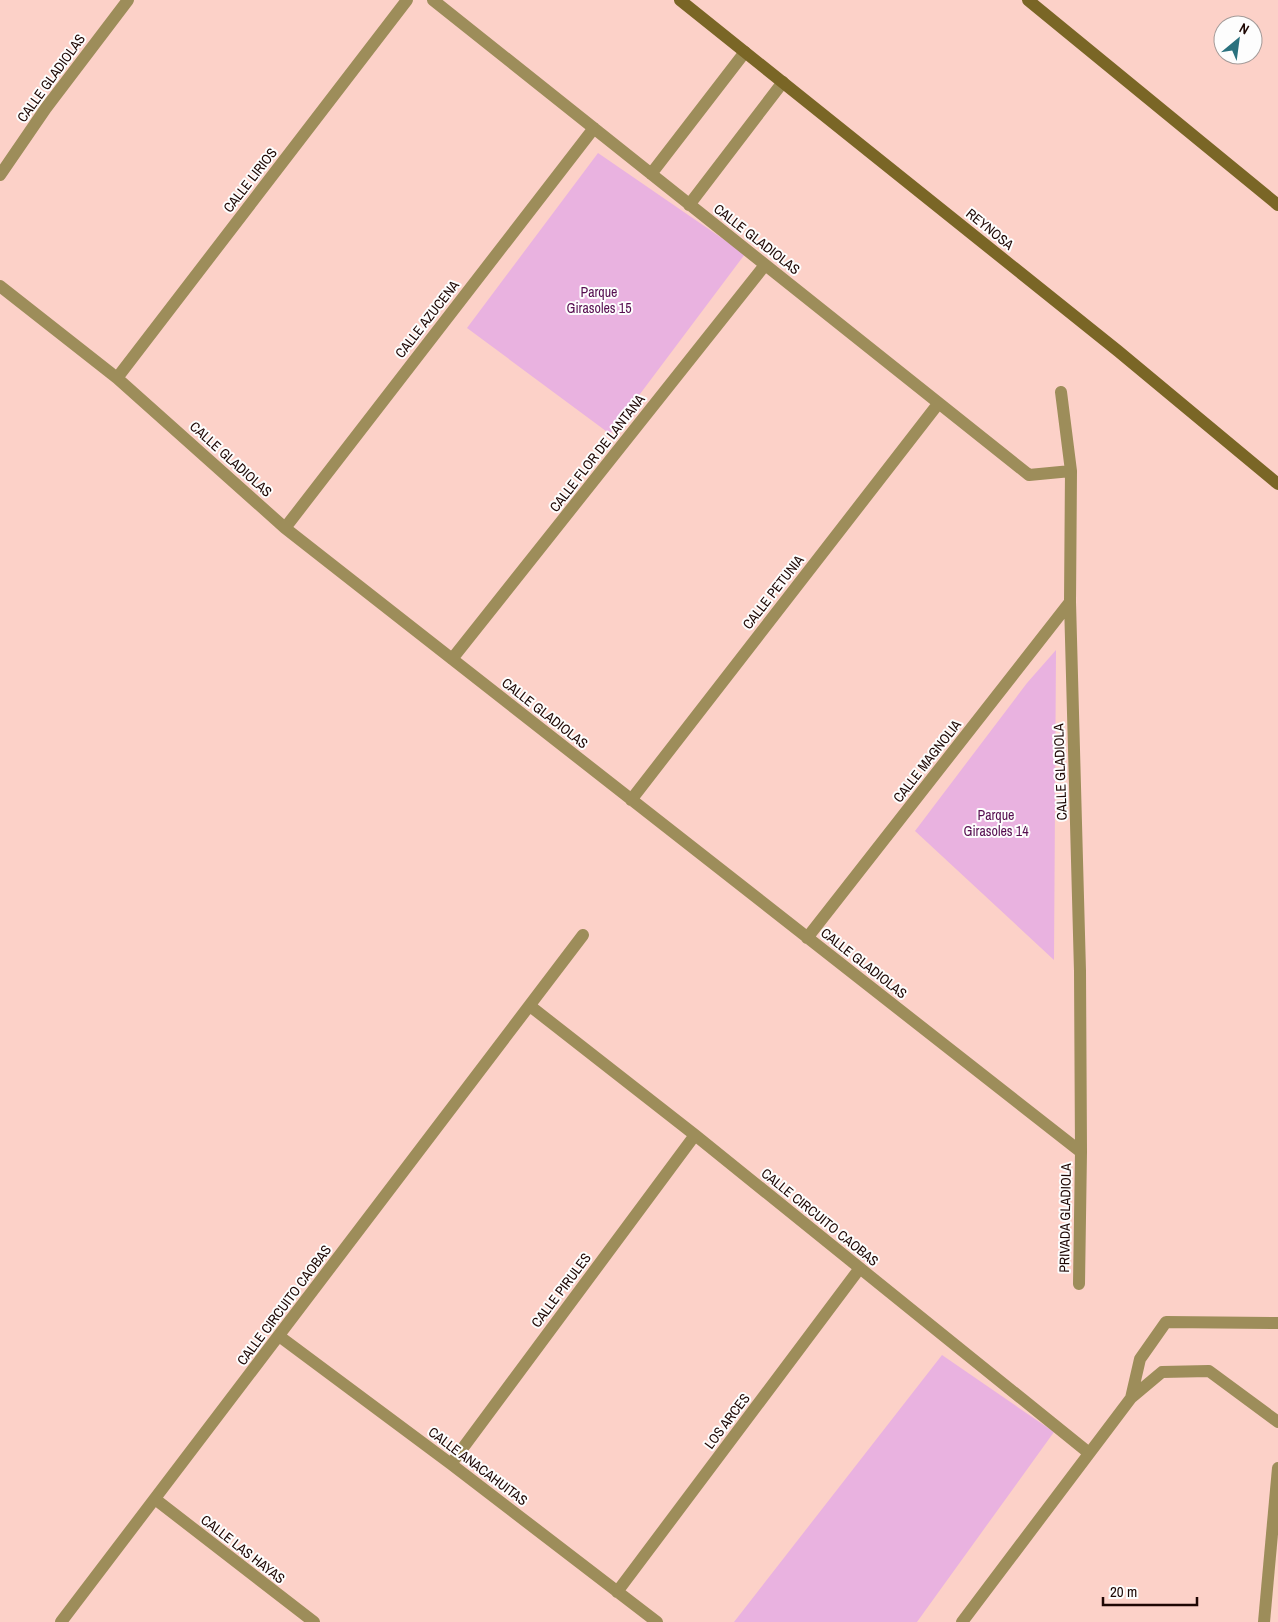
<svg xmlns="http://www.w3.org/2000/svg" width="1278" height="1622" viewBox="0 0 1278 1622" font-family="'Archivo Narrow',sans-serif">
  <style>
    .green { fill: #e9b2e0 }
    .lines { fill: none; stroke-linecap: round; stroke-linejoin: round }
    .service { stroke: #9d8d5a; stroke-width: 12 }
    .minor { stroke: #9d8d5a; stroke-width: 12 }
    .secondary { stroke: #7a6626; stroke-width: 12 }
    .labels { text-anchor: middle; stroke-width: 4; stroke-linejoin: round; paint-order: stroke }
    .street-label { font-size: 14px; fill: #1e0704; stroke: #fdfdfd }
    .park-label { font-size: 14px; fill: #560e50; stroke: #fdfdfd }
  </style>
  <rect width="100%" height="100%" fill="#fcd1c8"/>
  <path class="green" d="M598,153L745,254L610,434L467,328Z
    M1056,650L1054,960L915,831L1027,683Z
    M942,1355L1054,1432L917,1622H734Z"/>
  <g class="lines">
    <path class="service" d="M1264,1622L1278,1468"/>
    <path class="minor" d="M433,0L1029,475L1071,471
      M651,174L745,52
      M0,175L46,108L128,0
      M689,205L783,82
      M0,286L117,378L285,528L1081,1152
      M117,378L407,0
      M1061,392L1071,471L1070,602L1080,971L1081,1152L1079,1284
      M285,528L594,128
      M452,659L765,265
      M631,800L938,404
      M807,938L1070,602
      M530,1006L695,1135L1089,1453
      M279,1336L451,1464L657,1622
      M1131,1398L1140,1359L1166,1322L1278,1323
      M451,1464L695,1135
      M155,1499L314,1622
      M617,1592L860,1268
      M61,1622L583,935
      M962,1622L1131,1398L1162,1372L1209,1371L1278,1422"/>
    <path class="secondary" d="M680,0L1118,351L1278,484
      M1028,0L1278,205"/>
  </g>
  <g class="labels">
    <g class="street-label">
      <text transform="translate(51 78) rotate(-54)" y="5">CALLE GLADIOLAS</text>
      <text transform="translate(250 180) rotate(-52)" y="5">CALLE LIRIOS</text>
      <text transform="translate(990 229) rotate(39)" y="5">REYNOSA</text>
      <text transform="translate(757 239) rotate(38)" y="5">CALLE GLADIOLAS</text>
      <text transform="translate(427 319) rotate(-52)" y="5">CALLE AZUCENA</text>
      <text transform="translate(597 453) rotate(-52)" y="5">CALLE FLOR DE LANTANA</text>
      <text transform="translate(231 459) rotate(42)" y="5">CALLE GLADIOLAS</text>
      <text transform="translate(773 592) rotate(-52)" y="5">CALLE PETUNIA</text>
      <text transform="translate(545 713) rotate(38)" y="5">CALLE GLADIOLAS</text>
      <text transform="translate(927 761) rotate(-52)" y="5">CALLE MAGNOLIA</text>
      <text transform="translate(1060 772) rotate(-92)" y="5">CALLE GLADIOLA</text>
      <text transform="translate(864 963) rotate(38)" y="5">CALLE GLADIOLAS</text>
      <text transform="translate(820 1217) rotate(39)" y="5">CALLE CIRCUITO CAOBAS</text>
      <text transform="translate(1065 1218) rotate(-89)" y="5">PRIVADA GLADIOLA</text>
      <text transform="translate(561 1290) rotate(-53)" y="5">CALLE PIRULES</text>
      <text transform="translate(284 1305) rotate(-53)" y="5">CALLE CIRCUITO CAOBAS</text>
      <text transform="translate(727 1421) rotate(-53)" y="5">LOS ARCES</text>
      <text transform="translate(478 1466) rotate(37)" y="5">CALLE ANACAHUITAS</text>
      <text transform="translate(243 1549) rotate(38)" y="5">CALLE LAS HAYAS</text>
    </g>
    <g class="park-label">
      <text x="599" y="297">Parque<tspan x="599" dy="16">Girasoles 15</tspan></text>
      <text x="996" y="820">Parque<tspan x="996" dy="16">Girasoles 14</tspan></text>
    </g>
  </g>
  <g transform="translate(1238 40) rotate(29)"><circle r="24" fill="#fdfdfd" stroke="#a49b99"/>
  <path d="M0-4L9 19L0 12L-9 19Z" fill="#2a717e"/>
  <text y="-8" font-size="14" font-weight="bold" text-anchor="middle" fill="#1e0704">N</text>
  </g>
  <path d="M1103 1597v8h94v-8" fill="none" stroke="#1e0704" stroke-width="2.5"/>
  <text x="1110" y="1597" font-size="15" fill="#1e0704" stroke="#fdfdfd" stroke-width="4" paint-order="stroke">20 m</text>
</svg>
